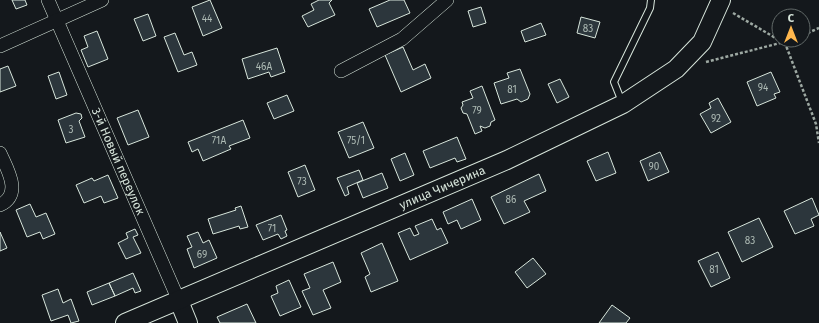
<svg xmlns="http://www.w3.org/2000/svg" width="819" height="323" viewBox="0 0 819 323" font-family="'Fira Sans',sans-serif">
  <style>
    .building { fill: #2c363c; stroke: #d8e6dc }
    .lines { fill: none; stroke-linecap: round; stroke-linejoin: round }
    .lane-casing { stroke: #d8e6dc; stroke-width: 8 }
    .street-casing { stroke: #d8e6dc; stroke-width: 14 }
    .secondary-casing { stroke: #d8e6dc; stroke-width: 20 }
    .path { stroke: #9da8a2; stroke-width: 2.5; stroke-dasharray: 3 2; stroke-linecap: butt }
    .lane { stroke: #14181c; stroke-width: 6 }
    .street { stroke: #14181c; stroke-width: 13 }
    .secondary { stroke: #14181c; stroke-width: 18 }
    .labels { text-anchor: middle; stroke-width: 3; stroke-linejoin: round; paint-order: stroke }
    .number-label { font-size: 10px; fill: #adbab4 }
    .street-label { font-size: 12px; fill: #d8e6dc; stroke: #14181c }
  </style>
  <rect width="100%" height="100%" fill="#14181c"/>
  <path class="building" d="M12,0H25L27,5L16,9Z
    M210,0L222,28L203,36L192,7Z
    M319,0H332L329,3L335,15L308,27L302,16L314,10L311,4Z
    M390,0H404L410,13L377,27L369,9Z
    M481,7L486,23L473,27L468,11Z
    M148,14L156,36L143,41L134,19Z
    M581,17L600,22L595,38L577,33Z
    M541,23L546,35L525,42L521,31Z
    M97,31L108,59L88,67L81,50L88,47L84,36Z
    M175,33L184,55L192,52L197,65L178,72L164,37Z
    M403,47L413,70L425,64L431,78L401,92L385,55Z
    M277,48L285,72L271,77L269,72L248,79L242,59Z
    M8,66L16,86L0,92V69Z
    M520,69L530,94L528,99L521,102L517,99L501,104L494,83L509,78L507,73Z
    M59,72L67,95L56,99L48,76Z
    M771,72L780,92L774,94L776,98L757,106L747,82Z
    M560,79L569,97L557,103L548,84Z
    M482,86L495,120L491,122L490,126L485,128L480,126L482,131L475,134L467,114L463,113L461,108L463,105L462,102L473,98L470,91Z
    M287,95L294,111L274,119L267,103Z
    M718,98L731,122L711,133L700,114L711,108L709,103Z
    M138,110L149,137L128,145L117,118Z
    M76,113L81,114L82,118L79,121L85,137L66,143L58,120Z
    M243,120L250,138L229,146L231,149L203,161L198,149L192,152L188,142Z
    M363,122L374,148L349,158L338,132Z
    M457,137L466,159L457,162L455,158L430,168L423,151Z
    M608,152L616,173L596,181L587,161Z
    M660,152L669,172L648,181L640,161Z
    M405,153L414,175L400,181L391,159Z
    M305,165L315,190L298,197L288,172Z
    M359,170L363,180L347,187L349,194L345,196L337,178Z
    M382,173L388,188L363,198L357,183Z
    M539,174L546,191L524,201L530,212L504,224L491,197Z
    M108,175L118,198L104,203L101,196L84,203L76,185L92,178L94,181Z
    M812,198L819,215L811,219L814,226L795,234L784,211Z
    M472,199L481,220L461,229L457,220L448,224L443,212Z
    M30,204L36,217L46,213L55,234L43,239L40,232L27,237L16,210Z
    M241,206L248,227L240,229L239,226L213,234L208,219L236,210L235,208Z
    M281,215L287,230L285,231L287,236L281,239L278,234L263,240L256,225Z
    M759,218L773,247L742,262L728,232Z
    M432,219L437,230L441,228L448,243L410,260L398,233L410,228L414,236L419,234L415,226Z
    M135,229L138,235L133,237L141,253L126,259L118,243L128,238L126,233Z
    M0,232L7,248L0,251Z
    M198,232L203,243L209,240L217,258L194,268L187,249L192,247L187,236Z
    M382,243L398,281L371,292L365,277L370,274L361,253Z
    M718,252L730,278L711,287L698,261Z
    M533,258L546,274L527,288L515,272Z
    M333,262L341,282L323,290L331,308L313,315L302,291L310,288L304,274Z
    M133,273L141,291L135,293L133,288L115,296L109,283Z
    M289,280L301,307L280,316L271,296L278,293L276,286Z
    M109,283L115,296L92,305L87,292Z
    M58,289L63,303L71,299L79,321L71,323L68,315L51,321L42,295Z
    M247,304L256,323H220L217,317Z
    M612,305L630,318L626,323H599Z"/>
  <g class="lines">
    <defs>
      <path id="lane" d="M622,102L614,82L650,8L651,0"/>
      <g id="street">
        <path id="s1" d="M48,0L179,301"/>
        <path d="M0,46L102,0"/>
        <path d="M341,71L402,39L447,0"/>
        <path d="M0,153C7,169 23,194 0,205"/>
      </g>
      <g id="secondary">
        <path d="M179,301L188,323"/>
        <path id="s2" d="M125,323L507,160L623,104L676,69L702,42L721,0"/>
      </g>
    </defs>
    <use href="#lane" class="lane-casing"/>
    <use href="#street" class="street-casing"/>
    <use href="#secondary" class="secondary-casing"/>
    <path class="path" d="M733,13L779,40
      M803,35L819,28
      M780,40L785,43L816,124L819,143
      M706,62L792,40"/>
    <use href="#lane" class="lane"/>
    <use href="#street" class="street"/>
    <use href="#secondary" class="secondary"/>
  </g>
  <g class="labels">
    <g class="number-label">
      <text x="207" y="22">44</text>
      <text x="588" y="32">83</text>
      <text x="264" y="70">46А</text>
      <text x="763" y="91">94</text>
      <text x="512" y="93">81</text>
      <text x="477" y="114">79</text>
      <text x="716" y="122">92</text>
      <text x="71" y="133">3</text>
      <text x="219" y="144">71А</text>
      <text x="356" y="144">75/1</text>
      <text x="654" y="170">90</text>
      <text x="302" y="185">73</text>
      <text x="511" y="203">86</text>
      <text x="272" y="232">71</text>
      <text x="750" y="244">83</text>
      <text x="202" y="258">69</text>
      <text x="714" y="273">81</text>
    </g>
    <g class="street-label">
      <text dy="4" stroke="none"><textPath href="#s1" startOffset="176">3-й Новый переулок</textPath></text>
      <text dy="4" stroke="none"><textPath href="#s2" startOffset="345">улица Чичерина</textPath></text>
    </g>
  </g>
  <g transform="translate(791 28)"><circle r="19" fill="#14181c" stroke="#626a69"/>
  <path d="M0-3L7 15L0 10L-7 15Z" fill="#ffb74d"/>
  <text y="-6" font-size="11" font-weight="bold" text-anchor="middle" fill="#d8e6dc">С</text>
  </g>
</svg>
